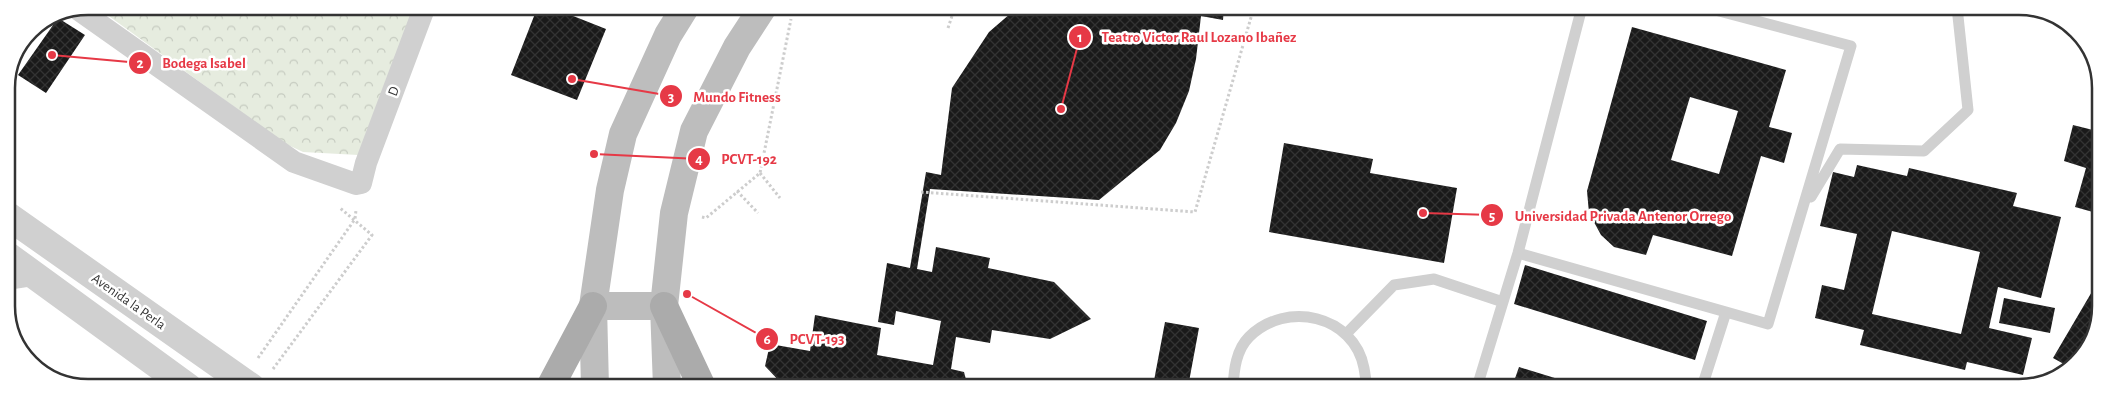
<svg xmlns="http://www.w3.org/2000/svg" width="2107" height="394" viewBox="0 0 2107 394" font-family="'Alegreya Sans',sans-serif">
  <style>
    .park { fill: url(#park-crowns) }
    .building { fill: url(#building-cross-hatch); fill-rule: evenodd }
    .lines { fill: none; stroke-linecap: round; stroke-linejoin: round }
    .path { stroke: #cdcdcd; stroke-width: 3; stroke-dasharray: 2.5 2.5; stroke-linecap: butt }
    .service { stroke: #d0d0d0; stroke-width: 11 }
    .minor { stroke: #d0d0d0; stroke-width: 22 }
    .tertiary { stroke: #d0d0d0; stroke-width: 28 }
    .secondary { stroke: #bdbdbd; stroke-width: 28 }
    .primary { stroke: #ababab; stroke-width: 28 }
    .labels { text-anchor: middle; stroke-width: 5; stroke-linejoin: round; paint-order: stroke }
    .street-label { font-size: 14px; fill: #333; stroke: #fff }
    .rim { fill: none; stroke: #333; stroke-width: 2.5 }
    .leader { fill: none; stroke: #e63946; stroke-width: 2 }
    .callout-dot { fill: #e63946; stroke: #fff; stroke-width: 2 }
    .mark-label { font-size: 15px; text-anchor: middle; font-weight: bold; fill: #fff }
    .callout-label { font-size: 15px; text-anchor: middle; font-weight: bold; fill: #e63946; stroke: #fff; stroke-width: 5; stroke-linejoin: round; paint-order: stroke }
  </style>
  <defs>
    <pattern id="park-crowns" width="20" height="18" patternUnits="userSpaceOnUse" patternTransform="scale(1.25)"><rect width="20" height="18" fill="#e6ecdf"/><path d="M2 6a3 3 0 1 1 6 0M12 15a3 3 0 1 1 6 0" fill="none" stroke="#c6cbc0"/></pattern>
    <pattern id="building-cross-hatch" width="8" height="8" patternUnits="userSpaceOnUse" patternTransform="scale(1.25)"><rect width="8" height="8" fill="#1a1a1a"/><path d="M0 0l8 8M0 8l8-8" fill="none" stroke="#333"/></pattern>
  </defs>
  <rect width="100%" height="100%" fill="#fff"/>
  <path class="park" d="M95,6H421L358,155L303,152L284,143Z"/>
  <path class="building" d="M538,6H548L606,29L577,100L511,75Z
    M1018,7H1224L1223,20L1201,16L1196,59L1189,91L1176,123L1160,150L1099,200L930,189L917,269L932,272L936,247L990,258L988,268L1054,282L1091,319L1050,339L992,330L990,343L956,337L951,369L964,372L968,387H856L822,382L821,387H801L782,384L765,366L770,344L810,351L815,315L881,328L877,355L933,365L941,321L896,311L894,325L878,322L887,263L910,268L926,172L941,175L952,88L989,32Z
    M1821,7H1844L1842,13Z
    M58,18L85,35L46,93L18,75Z
    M1632,27L1786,70L1769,127L1792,133L1784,163L1761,156L1732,256L1653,235L1646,255L1614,247L1601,235L1589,213L1587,191ZM1690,97L1738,111L1719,174L1671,160Z
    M2073,125L2093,130L2099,125L2100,214L2075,207L2086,168L2064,161Z
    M1284,143L1373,159L1370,173L1457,188L1444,263L1269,232Z
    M1857,165L1907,176L1909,168L2017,193L2013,206L2061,217L2041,298L1998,287L1989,328L2032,338L2023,375L1967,362L1965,370L1860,345L1864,330L1815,318L1822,285L1844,290L1857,234L1820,226L1833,172L1854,177ZM1892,231L1980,252L1961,334L1872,314Z
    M1525,265L1707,321L1695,360L1514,304Z
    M2100,278V317L2071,368L2053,358Z
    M2004,298L2055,308L2050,333L1999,323Z
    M1165,322L1199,328L1188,387L1153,386Z
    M1519,367L1584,387H1512Z"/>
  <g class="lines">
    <path class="path" d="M948,28L955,7
      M760,173L780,198
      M737,191L758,213
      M921,192L1195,212L1254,7
      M702,217L706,218L760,173L791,19
      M258,358L355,219L356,210
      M273,369L372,235L340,208"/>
    <path class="service" d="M878,10L884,7
      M1811,197L1840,149L1924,151L1968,110L1957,7
      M1518,253L1726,312
      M1346,334L1394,285L1434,279L1503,302
      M1233,387C1234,370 1236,350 1249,337C1286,300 1354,315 1364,368C1365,375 1367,381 1365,387
      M1477,387L1518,253L1582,7
      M1702,387L1726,312L1768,324L1851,46L1704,7"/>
    <path class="minor" d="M79,10L294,162L356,184L361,183L366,163L425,6
      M8,279L34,275"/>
    <path class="tertiary" d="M8,216L251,387
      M8,256L188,387"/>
    <path class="secondary" d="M593,306H664
      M595,387L593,306L610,190L623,134L668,35L686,6
      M667,387L664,306L674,213L694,131L737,47L763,7"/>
    <path class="primary" d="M664,306L702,387
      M550,387L593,306"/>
  </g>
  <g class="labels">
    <g class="street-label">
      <text transform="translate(393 91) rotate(-69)" y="5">D</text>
      <text transform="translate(129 301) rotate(35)" y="5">Avenida la Perla</text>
    </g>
  </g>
  <path d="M0 0H2107V394H0ZM88 15H2019A73 73 0 0 1 2092 88V306A73 73 0 0 1 2019 379H88A73 73 0 0 1 15 306V88A73 73 0 0 1 88 15Z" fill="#fff" fill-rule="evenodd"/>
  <path class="rim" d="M88 15H2019A73 73 0 0 1 2092 88V306A73 73 0 0 1 2019 379H88A73 73 0 0 1 15 306V88A73 73 0 0 1 88 15Z"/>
  <path class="leader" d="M1061 109L1080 37M52 55L140 63M572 79L671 96M594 154L699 159M1423 213L1492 215M687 294L767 339"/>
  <g class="callout-dot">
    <circle cx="1061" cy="109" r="5"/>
    <circle cx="52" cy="55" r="5"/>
    <circle cx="572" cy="79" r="5"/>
    <circle cx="594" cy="154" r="5"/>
    <circle cx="1423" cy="213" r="5"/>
    <circle cx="687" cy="294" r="5"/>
    <circle cx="1080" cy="37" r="12"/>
    <circle cx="140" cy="63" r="12"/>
    <circle cx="671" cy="96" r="12"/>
    <circle cx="699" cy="159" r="12"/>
    <circle cx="1492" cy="215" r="12"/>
    <circle cx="767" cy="339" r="12"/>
  </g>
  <g class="mark-label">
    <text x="1080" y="42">1</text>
    <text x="140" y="68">2</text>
    <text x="671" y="102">3</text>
    <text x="699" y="164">4</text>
    <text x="1492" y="221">5</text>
    <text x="767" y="344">6</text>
  </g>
  <g class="callout-label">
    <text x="1199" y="42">Teatro Victor Raul Lozano Ibañez</text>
    <text x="204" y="68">Bodega Isabel</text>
    <text x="737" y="102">Mundo Fitness</text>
    <text x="749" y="164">PCVT-192</text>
    <text x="1623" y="221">Universidad Privada Antenor Orrego</text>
    <text x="817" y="344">PCVT-193</text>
  </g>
</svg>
